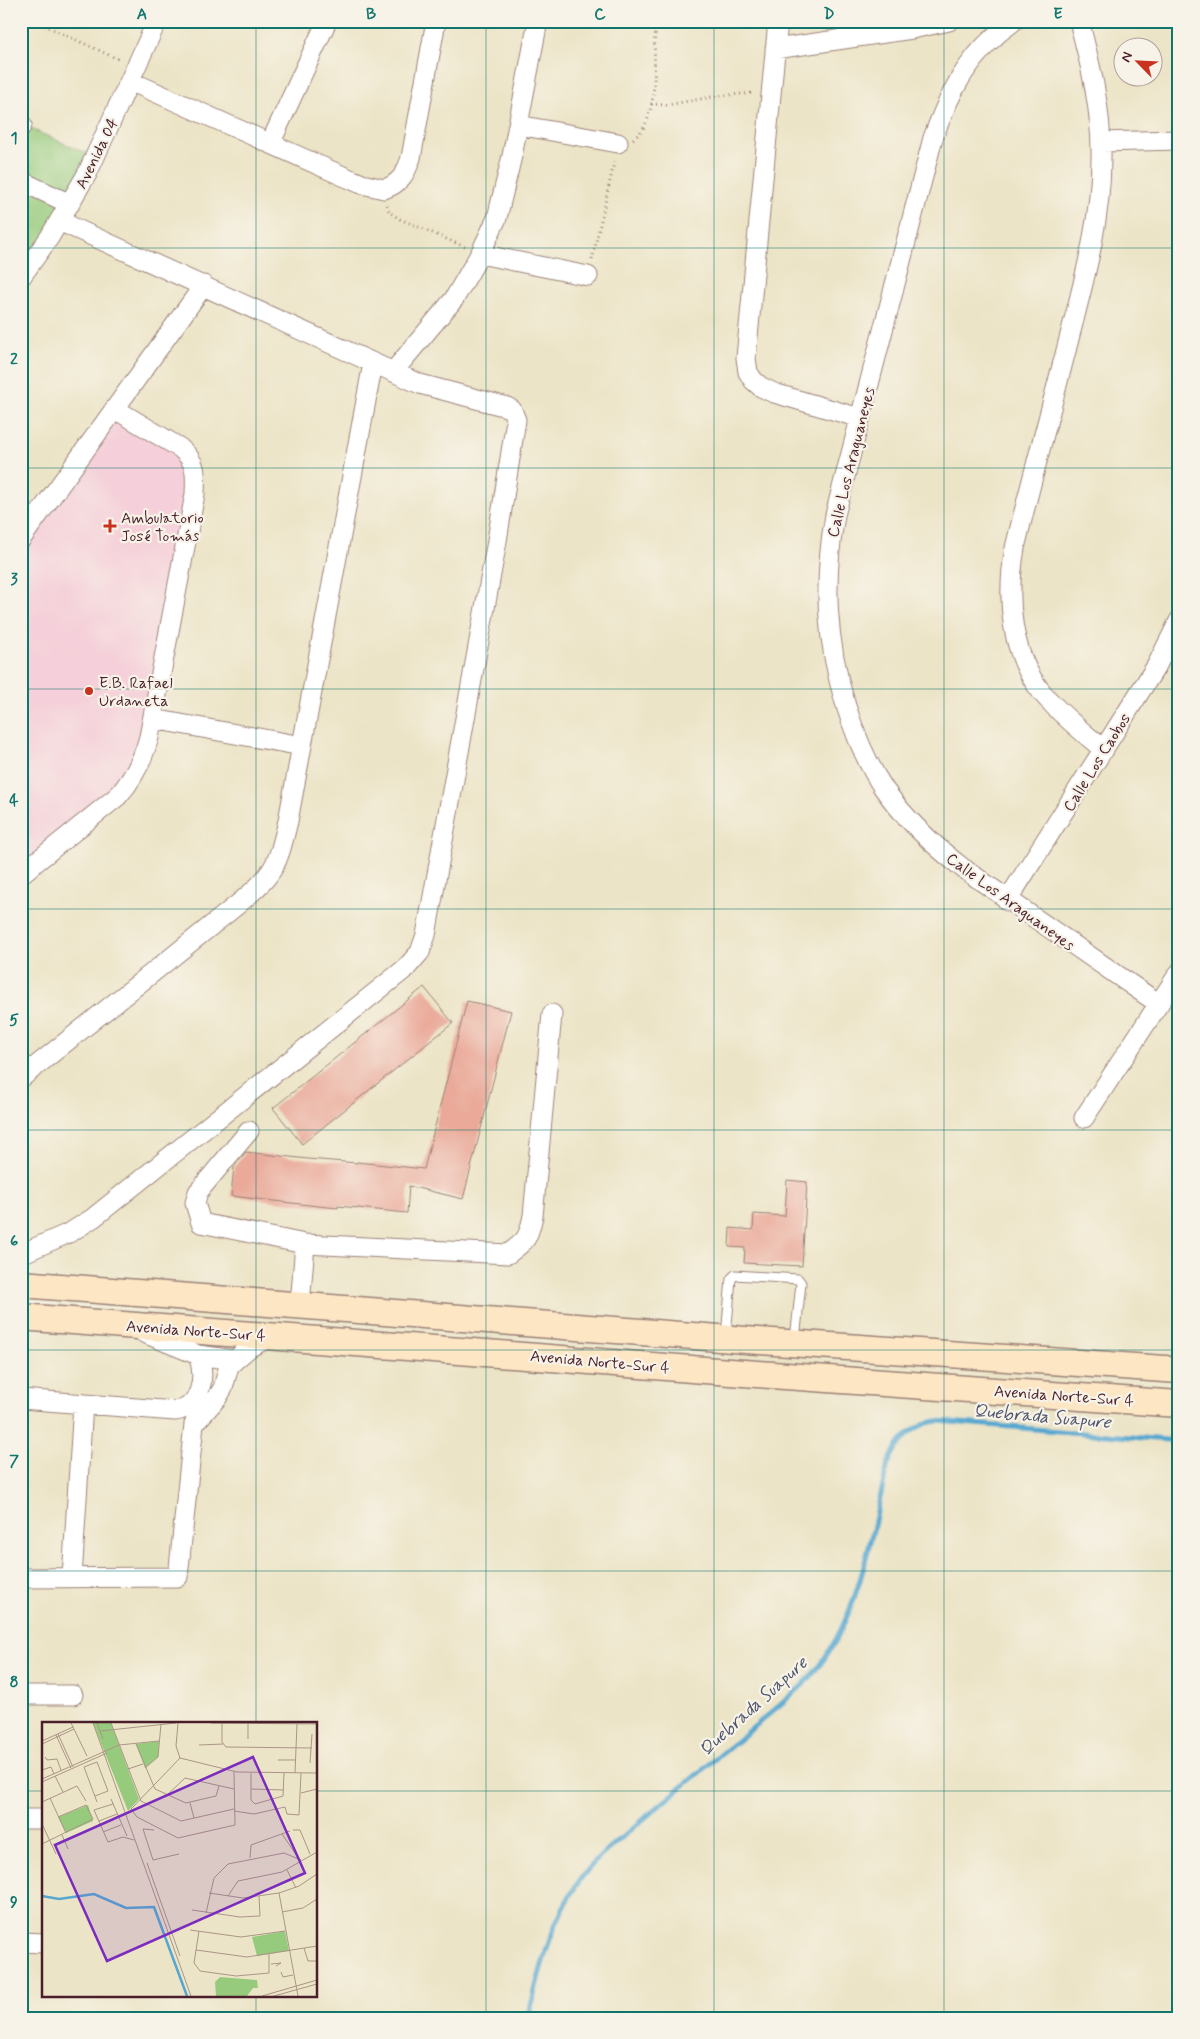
<svg xmlns="http://www.w3.org/2000/svg" width="1200" height="2039" viewBox="0 0 1200 2039" font-family="Mynerve,sans-serif">
  <style>
    .built { fill: #f5cfd9 }
    .green { fill: #96ca7c; stroke: #707454 }
    .lines { fill: none; stroke-linecap: round; stroke-linejoin: round }
    .stream { stroke: #55a7d0; stroke-width: 5 }
    .building { fill: #eaa999 }
    .lane-casing { stroke: #9b8278; stroke-width: 11 }
    .street-casing { stroke: #9b8278; stroke-width: 21 }
    .secondary-casing { stroke: #9b8278; stroke-width: 29 }
    .path { stroke: #9b8278; stroke-width: 3; stroke-dasharray: 1 4; stroke-linecap: butt }
    .lane { stroke: #fff; stroke-width: 9 }
    .street { stroke: #fff; stroke-width: 19 }
    .secondary { stroke: #fce6c4; stroke-width: 26 }
    .grid { fill: none; stroke: #0f766e; stroke-width: 1; stroke-opacity: 0.55 }
    .poi-dot { fill: #c8321e; stroke: #f7f3e8; stroke-width: 2 }
    .labels { text-anchor: middle; stroke-width: 4.5; stroke-linejoin: round; paint-order: stroke }
    .street-label { font-size: 16px; fill: #4a1f2b; stroke: #f7f3e8 }
    .poi-label { font-size: 16px; fill: #4a1f2b; stroke: #f7f3e8; text-anchor: start }
    .water-label { font-size: 18px; font-style: italic; fill: #4e556d; stroke: #f7f3e8 }
    .inset-river { fill: none; stroke: #55a7d0; stroke-width: 2.5 }
    .inset-road { fill: none; stroke: #ab9588; stroke-width: 1 }
    .view { fill: #7b2cbf; fill-opacity: 0.15; stroke: #7b2cbf; stroke-width: 2.5 }
    .inset-edge { fill: none; stroke: #4a1f2b; stroke-width: 2.5 }
    .neatline { fill: none; stroke: #0f766e; stroke-width: 2 }
    .grid-label { font-size: 16px; text-anchor: middle; font-weight: bold; fill: #0f766e }
  </style>
  <rect width="100%" height="100%" fill="#f7f3e8"/>
  <filter id="ink" filterUnits="userSpaceOnUse"><feTurbulence type="fractalNoise" baseFrequency=".02" numOctaves="2"/><feDisplacementMap in="SourceGraphic" scale="10" xChannelSelector="R" yChannelSelector="G"/><feConvolveMatrix kernelMatrix="1 2 1 2 8 2 1 2 1" color-interpolation-filters="sRGB"/></filter>
  <filter id="wash" filterUnits="userSpaceOnUse"><feTurbulence type="fractalNoise" baseFrequency=".0096" numOctaves="4" result="noise"/><feDisplacementMap in="SourceGraphic" scale="20" xChannelSelector="R" yChannelSelector="G"/><feGaussianBlur stdDeviation="1.12" result="paint"/><feColorMatrix in="noise" values="0 0 0 0 0 0 0 0 0 0 0 0 0 0 0 0 0 1.4 0 .05"/><feComposite in="paint" operator="in"/></filter>
  <g filter="url(#wash)">
    <rect width="100%" height="100%" fill="#ece4c6"/>
    <path class="built" d="M115,409L194,464L138,769L21,874V539Z"/>
    <path class="green" d="M22,125L95,157L21,277V127Z"/>
    <g class="lines">
      <path class="stream" d="M528,2018C540,1971 551,1920 580,1880C597,1855 624,1837 646,1817C698,1773 752,1730 803,1685C860,1626 869,1540 888,1464C897,1442 913,1424 937,1421L1179,1441"/>
    </g>
    <g id="blocks">
      <path class="building" d="M424,987L453,1023L302,1144L273,1108Z
        M467,1001L511,1011L463,1199L409,1186L407,1213L338,1206V1208L318,1206L231,1196L234,1167L246,1152L308,1159L357,1163V1162L424,1169Z
        M787,1180L807,1182L802,1266L744,1263L745,1248L729,1247L730,1228L753,1230L754,1214L785,1216Z"/>
    </g>
  </g>
  <g filter="url(#ink)">
    <use href="#blocks" fill-opacity="0" stroke="#9b8278" stroke-width="1"/>
    <g class="lines">
      <defs>
        <path id="lane" d="M726,1336L731,1279L735,1275L798,1279L801,1283L795,1340"/>
        <path id="street" d="M778,21L746,358L748,372L753,380L761,387L774,393L860,418
          M1014,21C970,52 951,89 933,138L835,515C823,582 826,641 846,706C855,734 867,764 884,789C906,820 934,846 964,869L1159,1004
          M1079,21C1091,66 1102,112 1101,159C1101,219 1085,277 1070,335C1052,406 1032,477 1015,548C1006,598 1010,655 1044,695C1062,716 1083,732 1104,750
          M775,49L912,29L949,21
          M130,81L343,176L362,184L384,189C400,184 406,173 411,158L436,21
          M518,125L618,143
          M21,127L22,125
          M1101,142L1179,140
          M270,144L327,21
          M21,181L70,204
          M480,254L588,276
          M21,277L49,238L87,174L157,21
          M393,372L454,299L480,254L497,218L512,156L538,21
          M21,539L204,285
          M153,719L302,746
          M21,874L118,796C134,778 143,760 149,737L195,494C196,473 197,462 180,448L115,409
          M1007,901L1157,665L1179,621
          M21,1078L237,905C274,874 277,868 288,821L373,363
          M1084,1118L1179,973
          M249,1131L198,1192L195,1203L201,1223L305,1244L508,1254C527,1240 528,1239 533,1216L552,1014
          M21,1254L71,1232L93,1218L406,968L420,952L426,935L497,541L516,420L512,410L507,407L420,384L59,221
          M300,1305L305,1244
          M198,1355L235,1360
          M21,1399L175,1411C202,1408 206,1376 198,1355L144,1333
          M21,1578L178,1577L194,1424L217,1398L223,1388L229,1366L235,1360L250,1347L271,1337
          M72,1578L83,1404
          M21,1695H73
          M21,1819H44
          M21,1942L44,1943"/>
        <path id="secondary" d="M21,1284L745,1340L1179,1370
          M21,1317L730,1372L1179,1404"/>
      </defs>
      <use href="#lane" class="lane-casing"/>
      <use href="#street" class="street-casing"/>
      <use href="#secondary" class="secondary-casing"/>
      <path class="path" d="M35,21L120,60
        M651,104L667,105L717,96L754,93
        M633,139C663,118 651,54 656,21
        M387,205L389,212L400,219L465,247
        M592,260L615,159"/>
      <use href="#lane" class="lane"/>
      <use href="#street" class="street"/>
      <use href="#secondary" class="secondary"/>
    </g>
  </g>
  <path class="grid" d="M256,21V1723M486,21V2018M714,21V2018M944,21V2018M21,248H1179M21,468H1179M21,689H1179M21,909H1179M21,1130H1179M21,1350H1179M21,1571H1179M21,1791H44M316,1791H1179M256,1995V2018"/>
  <g class="poi-dot">
    <path d="M107.5 518.5h5v5h5v5h-5v5h-5v-5h-5v-5h5z"/>
    <circle cx="89" cy="691" r="5"/>
  </g>
  <g class="labels">
    <g class="street-label">
      <text transform="translate(96 153) rotate(-64)" y="6">Avenida 04</text>
      <text transform="translate(850 462) rotate(-76)" y="6">Calle Los Araguaneyes</text>
      <text transform="translate(1096 762) rotate(-58)" y="6">Calle Los Caobos</text>
      <text transform="translate(1011 901) rotate(36)" y="6">Calle Los Araguaneyes</text>
      <text transform="translate(196 1330) rotate(4)" y="6">Avenida Norte-Sur 4</text>
      <text transform="translate(600 1361) rotate(5)" y="6">Avenida Norte-Sur 4</text>
      <text transform="translate(1064 1395) rotate(4)" y="6">Avenida Norte-Sur 4</text>
    </g>
    <g class="poi-label">
      <text x="121" y="523">Ambulatorio<tspan x="121" dy="18">José Tomás</tspan></text>
      <text x="99" y="688">E.B. Rafael<tspan x="99" dy="18">Urdaneta</tspan></text>
    </g>
    <g class="water-label">
      <text transform="translate(1042 1416) rotate(5)" y="6">Quebrada Suapure</text>
      <text transform="translate(753 1706) rotate(-42)" y="6">Quebrada Suapure</text>
    </g>
  </g>
  <g transform="translate(42 1722)">
    <rect width="275" height="275" fill="#ece4c6"/>
    <path d="M51,1H69L97,77L86,89ZM117,19L116,35L103,46L94,22ZM46,83L51,99L24,111L16,95ZM243,209L247,229L215,234L210,215ZM178,255L215,258L216,266H211L205,274H174L173,260Z" fill="#96ca7c"/>
    <path class="inset-river" d="M0,174L17,177L52,172L84,186L112,185L145,274"/>
    <path class="inset-road" d="M29,1L45,34M51,1L149,274M55,1L61,17M69,1L99,79L139,99L192,87M136,1L134,24L138,36M169,1L275,2M180,1V20L184,25L270,26M58,9L134,1M16,12L31,45M14,13L29,46M206,17V1M0,19L31,5M0,22L32,7M94,22L113,67L144,81L174,74L177,64M157,23L181,22M3,35L5,38L15,37L19,48M138,36L89,87L95,95L136,116L193,103L192,50M138,36L195,50L275,51M236,38H254M268,41L270,12M42,45L55,40L66,69L53,74M42,45L55,80M103,46L116,35L119,2M86,47L101,42M0,48L9,45L12,52M209,51V78L213,82L241,74L242,51M253,51L255,2M13,54L21,70M0,57L77,23L117,19M0,60L65,31M209,67L242,68M259,71L275,67M125,73L143,56L192,67M8,76L24,111M69,77L85,114M0,80L35,64L44,79M148,81L152,96M71,82L52,88L66,120L81,115L92,118M192,89L212,92L243,85L245,92L257,93L259,51M57,99L75,92M0,102L14,132M112,108L101,107L111,138L137,132M251,108H258L268,132M61,110L79,103M240,112L255,134M20,113L26,127M0,122L51,97L44,83L16,95M208,136L209,123L248,109M105,141L138,234M245,148L254,166M167,171L201,176L237,171L257,164L275,152M237,171L256,274M186,174L196,159L240,150L275,130M150,188L198,195L218,194L217,174M240,190L261,186L275,177M164,191L172,156L186,142L242,131L259,138M148,208L199,215L243,209M157,209L152,241L158,249L194,254L227,251V232M262,226L266,239H275M154,228L205,235L275,224M229,242L239,241L234,244M239,250L241,255L251,253M220,274L275,258M232,274L275,262"/>
    <path class="view" d="M211,35L263,151L65,239L13,123Z"/>
    <rect width="275" height="275" class="inset-edge"/>
  </g>
  <rect width="1200" height="2039" fill="none" stroke="#f7f3e8" stroke-width="55"/>
  <g transform="translate(1138 62) rotate(294)"><circle r="24" fill="#f7f3e8" stroke="#b29e9c"/>
  <path d="M0-4L9 19L0 12L-9 19Z" fill="#c8321e"/>
  <text y="-8" font-size="14" font-weight="bold" text-anchor="middle" fill="#4a1f2b">N</text>
  </g>
  <rect x="28" y="28" width="1144" height="1984" class="neatline"/>
  <g class="grid-label">
    <text x="142" y="19">A</text>
    <text x="371" y="19">B</text>
    <text x="600" y="19">C</text>
    <text x="829" y="19">D</text>
    <text x="1058" y="19">E</text>
    <text x="14" y="143">1</text>
    <text x="14" y="364">2</text>
    <text x="14" y="584">3</text>
    <text x="14" y="805">4</text>
    <text x="14" y="1025">5</text>
    <text x="14" y="1246">6</text>
    <text x="14" y="1466">7</text>
    <text x="14" y="1687">8</text>
    <text x="14" y="1907">9</text>
  </g>
</svg>
